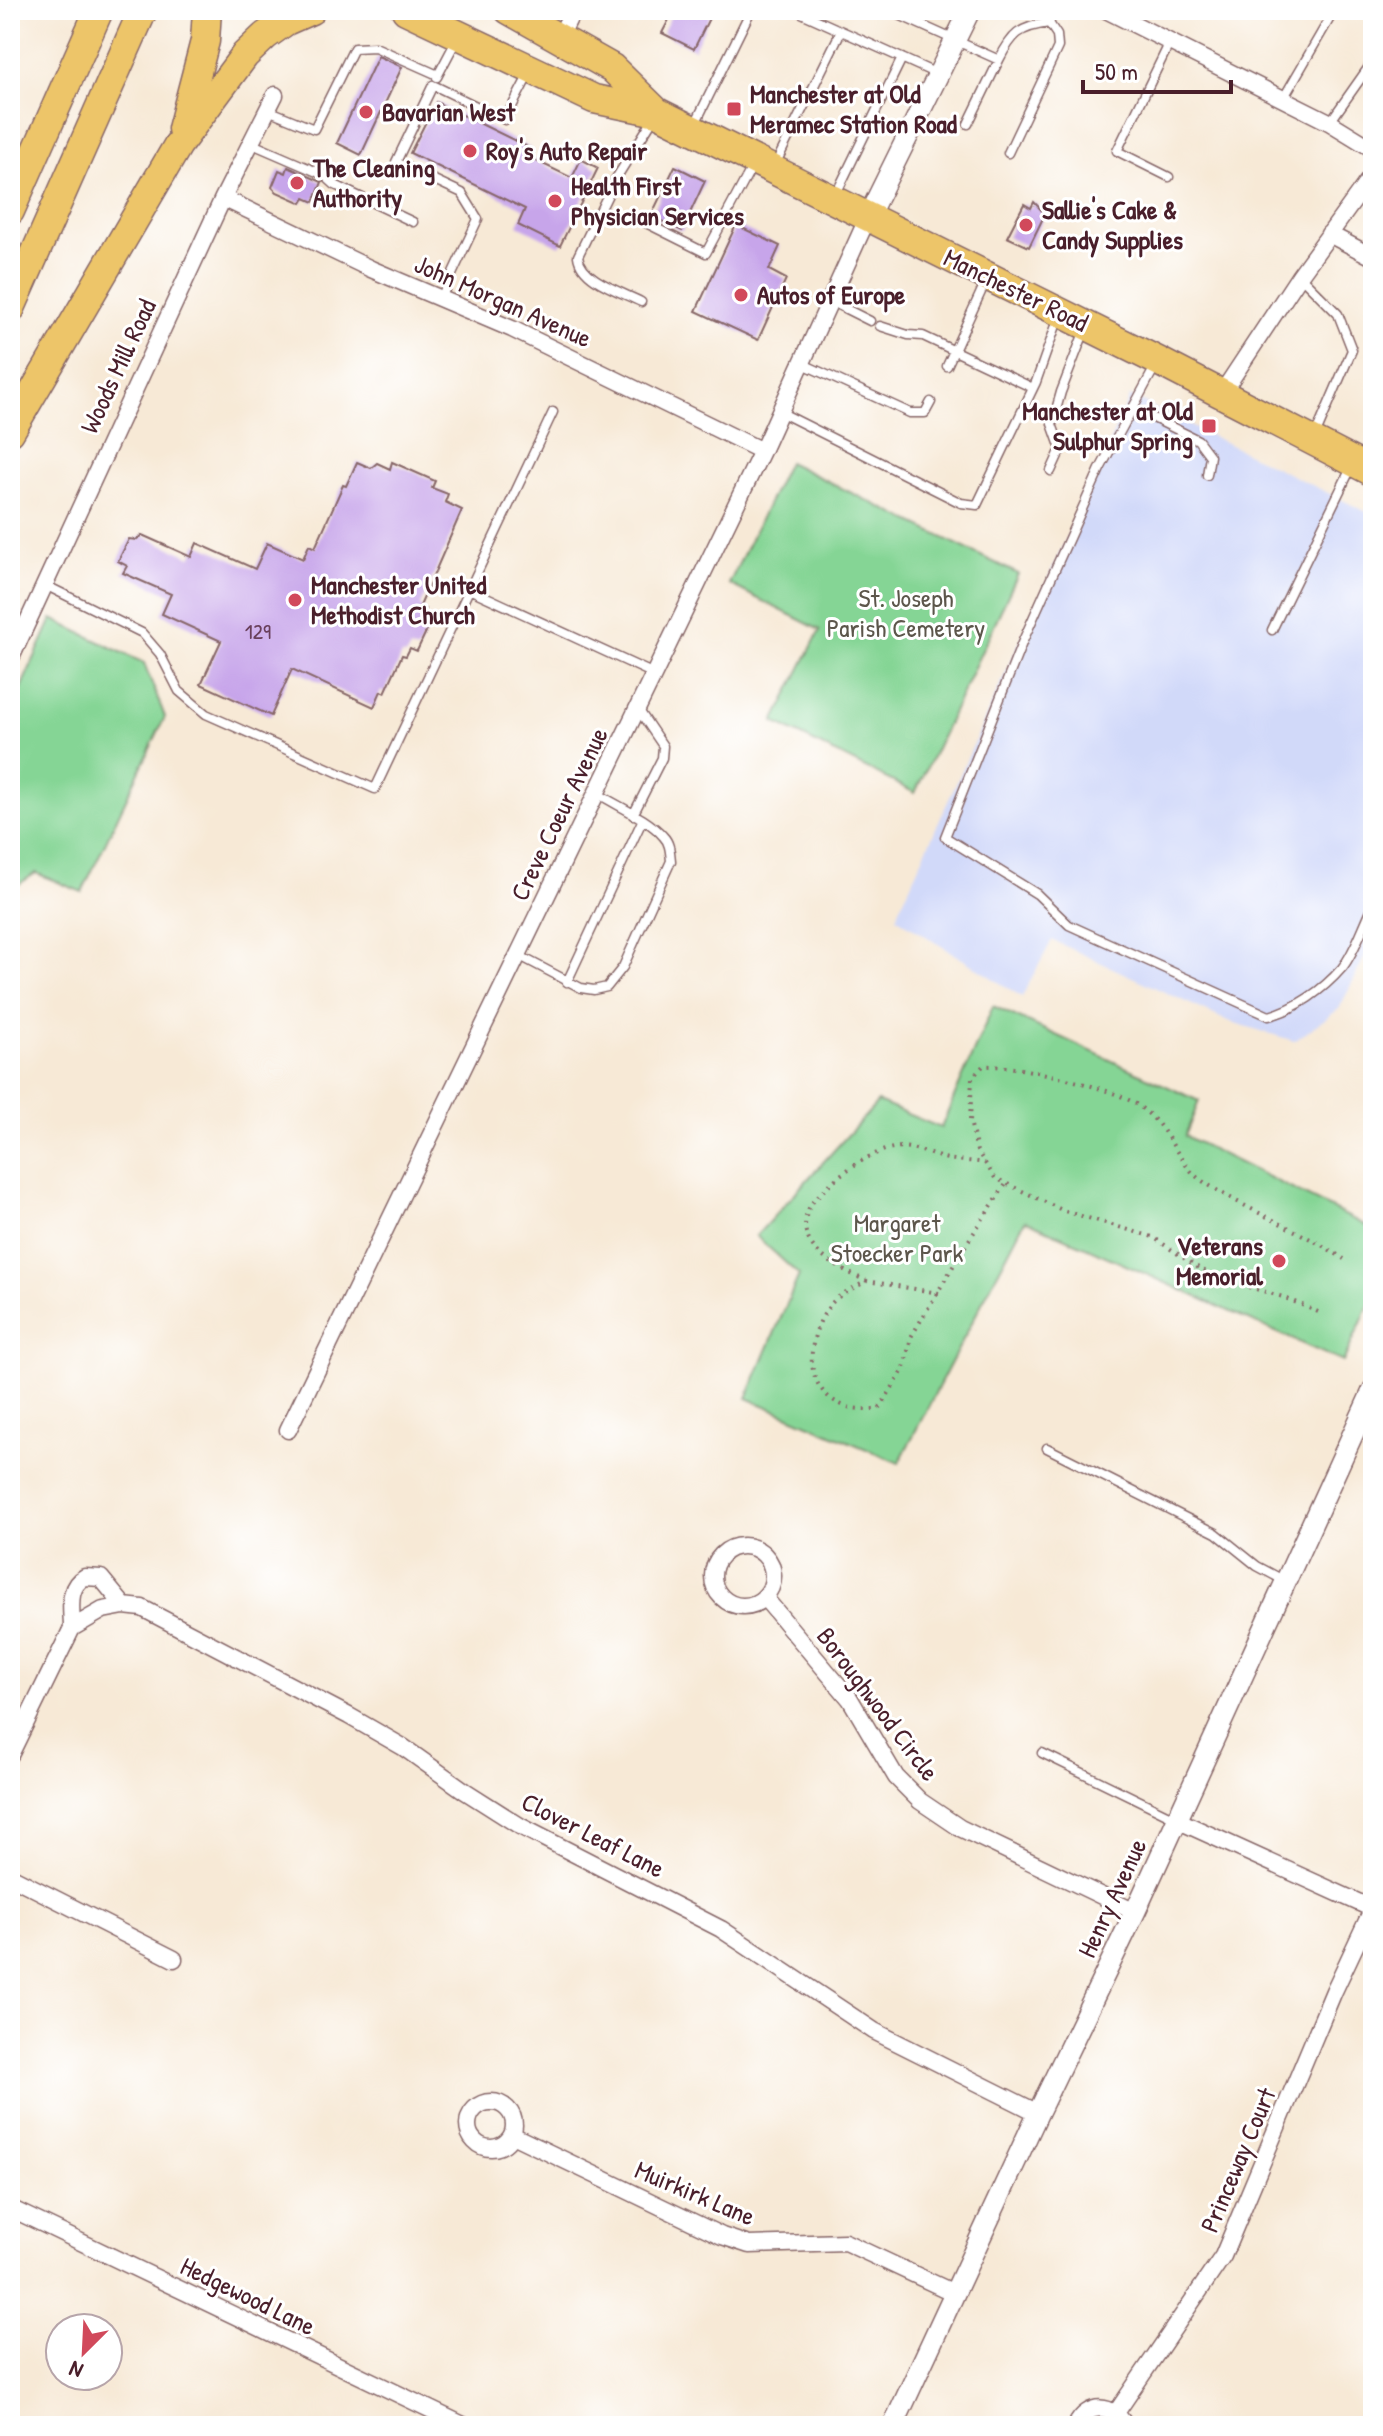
<svg xmlns="http://www.w3.org/2000/svg" width="1383" height="2436" viewBox="0 0 1383 2436" font-family="'Patrick Hand',sans-serif">
  <style>
    .built { fill: #d1d9f9 }
    .green { fill: #85d595; stroke: #687a60; stroke-width: 2 }
    .building { fill: #c7a5ea }
    .lines { fill: none; stroke-linecap: round; stroke-linejoin: round }
    .service-casing { stroke: #876667; stroke-width: 11 }
    .minor-casing { stroke: #876667; stroke-width: 19 }
    .tertiary-casing { stroke: #876667; stroke-width: 23 }
    .trunk-casing { stroke: #876667; stroke-width: 31 }
    .path { stroke: #876667; stroke-width: 4; stroke-dasharray: 2 6; stroke-linecap: butt }
    .service { stroke: #fff; stroke-width: 8 }
    .minor { stroke: #fff; stroke-width: 16 }
    .tertiary { stroke: #fff; stroke-width: 20 }
    .trunk { stroke: #edc569; stroke-width: 28 }
    .poi-dot { fill: #d1495b; stroke: #fff; stroke-width: 3 }
    .labels { text-anchor: middle; stroke-width: 6; stroke-linejoin: round; paint-order: stroke }
    .number-label { font-size: 22px; fill: #69405b }
    .poi-label { font-size: 26px; font-weight: bold; fill: #4a1f2b; stroke: #fff; text-anchor: start }
    .street-label { font-size: 26px; fill: #4a1f2b; stroke: #fff }
    .park-label { font-size: 26px; fill: #5c564b; stroke: #fff }
  </style>
  <rect width="100%" height="100%" fill="#fff"/>
  <filter id="ink" filterUnits="userSpaceOnUse"><feTurbulence type="fractalNoise" baseFrequency=".0125" numOctaves="2"/><feDisplacementMap in="SourceGraphic" scale="16" xChannelSelector="R" yChannelSelector="G"/><feConvolveMatrix kernelMatrix="1 2 1 2 8 2 1 2 1" color-interpolation-filters="sRGB"/></filter>
  <filter id="wash" filterUnits="userSpaceOnUse"><feTurbulence type="fractalNoise" baseFrequency=".006" numOctaves="4" result="noise"/><feDisplacementMap in="SourceGraphic" scale="32" xChannelSelector="R" yChannelSelector="G"/><feGaussianBlur stdDeviation="1.8" result="paint"/><feColorMatrix in="noise" values="0 0 0 0 0 0 0 0 0 0 0 0 0 0 0 0 0 1.4 0 .05"/><feComposite in="paint" operator="in"/></filter>
  <g filter="url(#wash)">
    <rect width="100%" height="100%" fill="#f7e9d6"/>
    <path class="built" d="M1130,396L1373,515V940L1339,1009L1294,1041L1225,1020L1052,940L1022,997L896,917Z"/>
    <path class="green" d="M788,462L1018,574L915,793L774,722L820,630L729,584Z
      M52,619L144,663L165,717L82,892L36,873L13,888L10,887V712Z
      M993,1006L1199,1101L1185,1136L1373,1229V1297L1343,1362L1025,1220L899,1463L747,1398L799,1275L756,1236L878,1102L941,1128Z"/>
    <g id="blocks">
      <path class="building" d="M674,10H713L694,49L662,33Z
        M378,56L402,67L361,155L337,143Z
        M436,102L530,148L526,156L572,178L581,159L598,168L560,246L518,225L525,209L410,153Z
        M675,166L705,181L690,213L694,221L685,224L682,231L651,216Z
        M288,167L322,182L314,202L305,198L302,203L277,192L272,187L279,170L286,173Z
        M1034,202L1045,214L1029,247L1007,237L1024,204L1031,208Z
        M736,225L780,246L769,270L786,279L758,340L696,311Z
        M357,462L371,468L377,463L390,469L392,462L435,481L432,488L448,494L445,502L462,510L420,606L425,609L423,615L432,619L417,651L410,648L406,656L402,655L385,693L381,691L374,707L292,669L271,716L201,684L221,641L162,614L171,594L123,573L127,566L118,561L129,539L136,540L142,535L191,557L197,543L255,569L267,543L303,559L309,545L315,548L343,485L346,486Z"/>
    </g>
  </g>
  <g filter="url(#ink)">
    <use href="#blocks" fill-opacity="0" stroke="#876667" stroke-width="2"/>
    <g class="lines">
      <defs>
        <path id="service" d="M795,10L937,74
          M888,10L999,60C1012,34 1019,27 1049,23L1055,10
          M437,77L457,39
          M1283,99L1334,11
          M268,110L314,129L354,48L375,47L438,75
          M1330,122L1373,61
          M695,124L751,10
          M968,124L999,60
          M250,143L324,175L335,185L413,222
          M1008,153L1058,47L1057,35L1049,23
          M774,167L841,31
          M1169,177L1117,151L1170,42
          M836,194L902,58
          M642,221L706,253L753,165
          M1300,276L1338,314L1352,350L1315,436
          M441,298L478,219L462,193L396,162L433,85L505,120L529,74
          M830,301L870,321
          M641,302C622,292 581,280 578,256L615,180L655,116
          M880,326L908,335L923,336L1033,388
          M803,364L910,413H925L931,402
          M1156,365L1100,469L1022,643L945,837L1037,894L1069,925L1269,1016C1296,1009 1323,990 1342,968C1355,952 1363,926 1373,906
          M947,366L986,281
          M1133,408L1198,440L1210,456L1207,475
          M780,412L961,503L977,505L1036,382L1059,317
          M1051,471L1061,449L1052,424L1061,392L1085,330
          M45,585L142,633L160,654L179,691L206,714L375,789L553,412
          M469,589L654,674
          M1272,630L1352,466
          M1372,675L1373,673
          M633,815L662,758L663,746L638,709
          M518,955L581,988L594,990L607,987L623,967L671,861C670,852 670,843 663,836C647,818 617,806 597,793
          M567,982L642,821
          M1047,1448L1216,1533L1257,1566L1285,1581
          M1042,1753L1177,1819"/>
        <path id="minor" d="M1106,10L1329,122L1373,149
          M559,39L573,10
          M223,198L371,269L512,329L762,451
          M1329,234L1373,257
          M1222,393L1300,275L1373,174
          M10,660L223,198L275,95
          M288,1430L762,451L868,217
          M713 1576a30 30 0 1 1 60 0a30 30 0 1 1-60 0Z
          M764,1597L850,1699L896,1777L920,1801L960,1828L1135,1912
          M72,1628C72,1610 66,1587 85,1577L101,1578L124,1606
          M10,1755L72,1628L103,1610L124,1606L142,1608L349,1716L403,1747L465,1791L520,1826L721,1929L874,2031L1038,2113
          M1177,1820L1373,1909
          M10,1876L174,1959
          M468 2125a23 23 0 1 1 46 0a23 23 0 1 1-46 0Z
          M512,2135L722,2236L749,2245L845,2242L954,2293
          M10,2208L465,2426
          M1116,2413L1223,2256L1334,1991L1373,1908
          M1076,2426C1087,2402 1114,2403 1125,2426"/>
        <path id="tertiary" d="M868,217L970,10
          M893,2426L1038,2113L1135,1912L1373,1390"/>
        <path id="trunk" d="M406,10L594,99L657,112L1158,361L1373,472
          M509,10L612,68L657,112
          M182,129L205,41L207,10
          M10,211L99,10
          M10,310L143,10
          M10,432L178,145L245,55L265,36L286,21L311,10"/>
      </defs>
      <use href="#service" class="service-casing"/>
      <use href="#minor" class="minor-casing"/>
      <use href="#tertiary" class="tertiary-casing"/>
      <use href="#trunk" class="trunk-casing"/>
      <path class="path" d="M867,1281C839,1269 791,1247 809,1208C813,1199 824,1191 830,1184C843,1171 874,1151 893,1148C913,1144 930,1156 948,1159C960,1161 973,1161 985,1163
        M939,1293L867,1281C856,1287 839,1294 831,1304C807,1334 800,1387 842,1405C853,1410 866,1409 879,1409L904,1369L911,1337L967,1243L1006,1184
        M1318,1312L1283,1297L1228,1281L1200,1269L1153,1237L1064,1211L995,1178L977,1151L970,1121L972,1078L983,1066C1017,1064 1100,1085 1131,1101C1140,1106 1152,1116 1159,1125C1174,1143 1183,1169 1204,1182C1248,1211 1299,1229 1344,1259"/>
      <use href="#service" class="service"/>
      <use href="#minor" class="minor"/>
      <use href="#tertiary" class="tertiary"/>
      <use href="#trunk" class="trunk"/>
    </g>
  </g>
  <g class="poi-dot">
    <rect x="726" y="101" width="16" height="16" rx="4"/>
    <circle cx="366" cy="112" r="8"/>
    <circle cx="470" cy="151" r="8"/>
    <circle cx="297" cy="183" r="8"/>
    <circle cx="555" cy="201" r="8"/>
    <circle cx="1026" cy="225" r="8"/>
    <circle cx="741" cy="295" r="8"/>
    <rect x="1201" y="418" width="16" height="16" rx="4"/>
    <circle cx="295" cy="600" r="8"/>
    <circle cx="1279" cy="1261" r="8"/>
  </g>
  <g class="labels">
    <g class="number-label">
      <text x="258" y="639">129</text>
    </g>
    <g class="poi-label">
      <text x="750" y="103">Manchester at Old<tspan x="750" dy="30">Meramec Station Road</tspan></text>
      <text x="382" y="121">Bavarian West</text>
      <text x="486" y="160">Roy's Auto Repair</text>
      <text x="313" y="177">The Cleaning<tspan x="313" dy="30">Authority</tspan></text>
      <text x="571" y="195">Health First<tspan x="571" dy="30">Physician Services</tspan></text>
      <text x="1042" y="219">Sallie's Cake &amp;<tspan x="1042" dy="30">Candy Supplies</tspan></text>
      <text x="757" y="304">Autos of Europe</text>
      <text x="1193" y="420" text-anchor="end">Manchester at Old<tspan x="1193" dy="30">Sulphur Spring</tspan></text>
      <text x="311" y="594">Manchester United<tspan x="311" dy="30">Methodist Church</tspan></text>
      <text x="1263" y="1255" text-anchor="end">Veterans<tspan x="1263" dy="30">Memorial</tspan></text>
    </g>
    <g class="street-label">
      <text transform="translate(1016 290) rotate(26)" y="9">Manchester Road</text>
      <text transform="translate(503 301) rotate(24)" y="9">John Morgan Avenue</text>
      <text transform="translate(118 366) rotate(-65)" y="9">Woods Mill Road</text>
      <text transform="translate(559 814) rotate(-64)" y="9">Creve Coeur Avenue</text>
      <text transform="translate(878 1704) rotate(53)" y="9">Boroughwood Circle</text>
      <text transform="translate(593 1835) rotate(27)" y="9">Clover Leaf Lane</text>
      <text transform="translate(1112 1898) rotate(-65)" y="9">Henry Avenue</text>
      <text transform="translate(1238 2160) rotate(-67)" y="9">Princeway Court</text>
      <text transform="translate(695 2193) rotate(23)" y="9">Muirkirk Lane</text>
      <text transform="translate(248 2296) rotate(26)" y="9">Hedgewood Lane</text>
    </g>
    <g class="park-label">
      <text x="906" y="607">St. Joseph<tspan x="906" dy="30">Parish Cemetery</tspan></text>
      <text x="897" y="1232">Margaret<tspan x="897" dy="30">Stoecker Park</tspan></text>
    </g>
  </g>
  <rect width="1383" height="2436" fill="none" stroke="#fff" stroke-width="40"/>
  <g transform="translate(84 2352) rotate(204)"><circle r="38" fill="#ffffff" stroke="#b7a5aa" stroke-width="2"/>
  <path d="M0-6L14 30L0 20L-14 30Z" fill="#d1495b"/>
  <text y="-12" font-size="22" font-weight="bold" text-anchor="middle" fill="#4a1f2b">N</text>
  </g>
  <path d="M1083 80v12h148v-12" fill="none" stroke="#4a1f2b" stroke-width="4"/>
  <text x="1095" y="80" font-size="24" fill="#4a1f2b" stroke="#ffffff" stroke-width="6" paint-order="stroke">50 m</text>
</svg>
